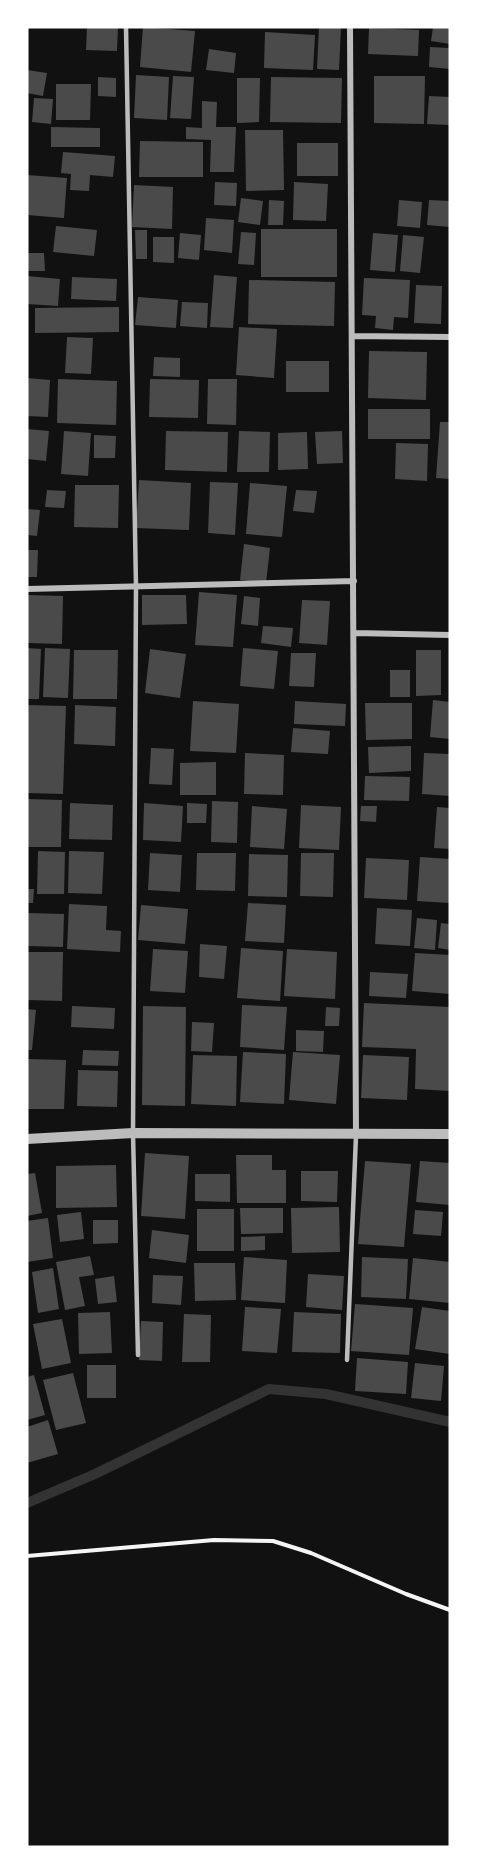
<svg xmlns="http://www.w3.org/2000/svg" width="477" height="1874" viewBox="0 0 477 1874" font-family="'Work Sans',sans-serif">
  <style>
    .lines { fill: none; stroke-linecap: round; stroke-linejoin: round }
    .stream { stroke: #333; stroke-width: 10 }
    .building { fill: #4a4a4a }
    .path { stroke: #f5f5f5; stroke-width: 4 }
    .service { stroke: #bcbcbc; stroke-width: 4.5 }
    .minor { stroke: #bcbcbc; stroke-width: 6 }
    .tertiary { stroke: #bcbcbc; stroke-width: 10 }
  </style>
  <rect width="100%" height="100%" fill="#111"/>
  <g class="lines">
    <path class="stream" d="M27,1503L95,1474L269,1389L326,1394L450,1422"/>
  </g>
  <path class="building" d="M87,27H118L117,51L86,50Z
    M143,27L195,31L191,72L140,67Z
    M319,27H341L339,70L317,69Z
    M433,27H450V44L431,41Z
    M369,28L419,30L418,56L368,54Z
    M265,32L315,35L313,70L264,68Z
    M430,47L450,48V69L429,67Z
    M209,49L236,53L234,73L206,70Z
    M27,70L47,73L43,96L27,93Z
    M136,75L169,77L167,120L134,118Z
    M173,76L194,77L191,119L170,118Z
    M374,76H425L424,124L374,123Z
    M98,77L116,78V97L98,96Z
    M271,77L342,78L341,123L270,122Z
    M237,78H260L259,122L237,123Z
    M56,84H91L90,120H56Z
    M429,96L450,97V125L427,124Z
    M34,98L53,99L51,124L32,122Z
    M202,101L217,102L216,127H236L234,172H210L211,140L186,139V127L202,128Z
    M51,127L100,128V147H51Z
    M245,130H283L284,190L246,191Z
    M140,141L203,142V177H139Z
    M297,143H338V176H297Z
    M63,152L115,156L113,177L90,175L89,191L70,190L71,174L61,173Z
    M27,175L67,178L64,218L27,215Z
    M215,182L237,183L236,206L214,205Z
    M294,182L328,184L326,221L293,220Z
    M134,185L173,187L172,229L132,227Z
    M241,198L263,201L260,225L238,222Z
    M269,200L284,201L283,225H268Z
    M399,200L422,202L420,228L397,226Z
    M429,200L450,201V227L427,225Z
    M206,218L234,220L232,253L204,250Z
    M56,226L97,230L94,256L53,252Z
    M261,229H337V277H261Z
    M135,230H147V259H136Z
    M241,232L256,233L254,265L238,264Z
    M180,233L201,235L199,260L178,258Z
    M373,233L398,235L395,272L370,270Z
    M403,235L424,237L420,273L400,271Z
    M153,237H174V263L153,262Z
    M27,253H44L45,271H27Z
    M214,275L237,277L233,328L210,327Z
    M27,276L60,279L58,306L27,304Z
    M72,277L117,279L116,301L71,299Z
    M364,278L410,280L408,318L394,317L393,330L375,328L376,316L362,315Z
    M249,280L335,282L334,326L248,324Z
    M416,285L442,286L441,324L414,323Z
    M138,297L178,300L176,328L135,325Z
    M182,302L208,303L207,328L180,326Z
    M119,307V332L35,333V308Z
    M239,327L277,329L274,378L236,375Z
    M67,337L93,338L91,374L65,373Z
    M369,351L427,352L426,400L368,398Z
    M154,357L180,358V377L153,376Z
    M286,361H329V392H286Z
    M27,378L50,380L48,417L27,416Z
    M58,379L117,381L116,425L57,423Z
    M150,379L199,380L198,418L149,417Z
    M208,379H237L236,425L207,424Z
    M368,409H430V439H368Z
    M440,422H450V479L436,478Z
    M27,429L49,431L46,461L27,459Z
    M64,431L91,433L88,476L61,474Z
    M166,431L228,432L227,472L165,470Z
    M239,431L270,432L269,472H237Z
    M342,431L343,463L317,464L315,432Z
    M307,432L308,469L278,470V433Z
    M94,435L116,436L115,458H94Z
    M396,443L428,444L427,481L395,479Z
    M139,480L191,483L189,530L136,528Z
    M210,482L238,483L235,535L208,533Z
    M250,483L287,486L282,537L246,534Z
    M75,485H119L118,528L74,527Z
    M47,490L66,491L64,508L45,507Z
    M296,490L317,491L314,513L293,511Z
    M27,509L40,510L37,536L27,535Z
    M244,544L270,548L266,583L240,580Z
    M27,550H38L37,577H27Z
    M199,592L237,595L233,647L195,645Z
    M27,595L63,596L62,644L27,643Z
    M142,595H186L187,624L142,625Z
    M244,596L260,598L258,626L241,624Z
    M302,600L330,601L327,645L299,643Z
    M263,626L293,628L291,647L261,643Z
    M27,648L41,649L39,699H27Z
    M45,648L70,649L68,698L43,697Z
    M243,648L278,651L274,689L240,686Z
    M150,649L186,654L180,698L145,693Z
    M74,650H118L117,699H73Z
    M416,650H441V695L416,696Z
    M291,653H316L314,687L289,686Z
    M390,670H410V697H390Z
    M433,700L450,702V739L430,737Z
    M193,701L239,704L236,753L190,751Z
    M295,701L346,704L345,726L294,724Z
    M365,703H412V739L366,740Z
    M27,705L66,706L63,794L27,793Z
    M75,705L116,707L115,746L74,744Z
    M293,728L330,731L328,754L291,752Z
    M411,746V771L369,773L368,747Z
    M151,748L174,749L172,785L149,784Z
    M245,753L284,755L283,795L244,794Z
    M424,753L450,754V796L422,794Z
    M216,762V795H180V763Z
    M365,776L410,777L409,801L364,800Z
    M27,799L62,800L61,847H27Z
    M212,801L238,802L237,843L211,842Z
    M70,803L113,805L112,840L69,839Z
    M144,803L183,806L181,842L143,840Z
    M187,803L207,804L206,823H187Z
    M301,805L341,807L339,850L299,848Z
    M252,806L287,809L284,849L250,847Z
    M361,806H377L376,822L360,821Z
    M437,807L450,808V849L434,848Z
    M38,851L65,852L64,894H37Z
    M69,851L104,852L102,894L68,893Z
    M150,853L182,855L180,892L148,890Z
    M197,853H236L235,891L196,890Z
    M301,853H334L333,897L300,896Z
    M249,854L288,855L287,897L248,896Z
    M420,857L450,859V903L417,901Z
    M366,858L409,860L407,900L364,898Z
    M27,889H34L33,903H27Z
    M248,903L286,905L284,943L245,941Z
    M69,904L107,906L106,930L121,931L120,952L67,949Z
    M141,905L188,909L185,944L138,940Z
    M377,908L412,910L410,946L375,944Z
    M28,913L64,914L63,947L27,946Z
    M417,918L437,920L435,950L414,948Z
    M441,923L450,924V950L438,948Z
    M200,944L227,946L224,979L199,977Z
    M241,948L283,951L280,1001L237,998Z
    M153,949L188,951L185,993L150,991Z
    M287,949L337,952L335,999L284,996Z
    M27,952H63L62,1001L27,1000Z
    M415,953L450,955V994L412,991Z
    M370,972L408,974L406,998L369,996Z
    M364,1003L450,1007V1091L415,1089L416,1049L362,1047Z
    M242,1005L287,1007L284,1050L240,1047Z
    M72,1006L115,1008L114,1029L71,1027Z
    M143,1006L186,1007L185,1106L142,1105Z
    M326,1007L340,1008L339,1026H325Z
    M27,1009L36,1010L32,1050H27Z
    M192,1022L214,1023L212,1052L191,1051Z
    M296,1030L324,1031L323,1052L296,1051Z
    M83,1050L119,1051L118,1066L82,1065Z
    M243,1052L286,1054L284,1104L240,1102Z
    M293,1052L340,1055L336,1104L289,1100Z
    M193,1055L237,1056L236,1106L191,1104Z
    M363,1055L409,1057L407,1100L361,1098Z
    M27,1059L66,1060L64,1109H27Z
    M78,1070L118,1071L117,1107L77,1106Z
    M145,1153L189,1156L185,1219L141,1216Z
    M236,1155H272V1170H286V1203H237Z
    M365,1161L411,1164L404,1247L358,1244Z
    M420,1161L450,1163V1205L416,1202Z
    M116,1165L117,1207L56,1208V1166Z
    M301,1171H338L337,1202L301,1201Z
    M35,1173L42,1213L27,1216V1174Z
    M195,1174H230V1202L195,1201Z
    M339,1207L340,1252L292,1253L291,1208Z
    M240,1208H283V1233L241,1234Z
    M197,1209H234V1251H197Z
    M415,1210L443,1212L441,1236L413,1234Z
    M81,1212L84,1239L60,1242L57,1215Z
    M48,1218L53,1258L27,1262V1221Z
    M93,1220H118V1243L93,1244Z
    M152,1230L189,1235L186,1263L149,1258Z
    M265,1236V1250L241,1251V1237Z
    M90,1256L94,1275L79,1277L85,1306L65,1310L56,1262Z
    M244,1257L287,1260L285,1303L241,1300Z
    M362,1257L408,1259L406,1299L361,1297Z
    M413,1258L450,1262V1303L409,1299Z
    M194,1263H235L236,1300L195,1301Z
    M53,1268L59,1309L38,1313L32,1272Z
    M308,1274L344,1276L342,1310L306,1307Z
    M153,1275L183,1276L181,1305L152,1303Z
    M114,1276L117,1302L98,1304L95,1279Z
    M355,1304L413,1308L409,1355L351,1351Z
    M245,1307L281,1309L277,1353L242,1351Z
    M422,1307L450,1311V1354L415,1349Z
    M110,1312L112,1353L79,1354L78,1313Z
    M294,1312L341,1314L340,1353L292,1352Z
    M184,1314L211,1315L210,1362H182Z
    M62,1319L71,1363L42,1369L33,1324Z
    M141,1321L163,1322L162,1361L139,1360Z
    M357,1358L408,1362L406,1394L355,1391Z
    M415,1363L444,1366L441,1401L411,1398Z
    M87,1365H116V1398H87Z
    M73,1373L86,1423L56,1430L43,1380Z
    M34,1375L45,1415L27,1420V1377Z
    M48,1420L58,1454L27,1463V1427Z"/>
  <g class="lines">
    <path class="path" d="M27,1556L214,1540L273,1541L311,1553L406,1594L450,1610"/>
    <path class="service" d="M126,27L136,587L133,1133L138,1355
      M347,1360L356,1135"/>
    <path class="minor" d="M350,27L356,1133
      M352,336L450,337
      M27,589L354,581
      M354,633L450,635"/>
    <path class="tertiary" d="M27,1139L133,1133L450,1134"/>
  </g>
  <rect width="477" height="1874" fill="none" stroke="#ffffff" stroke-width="57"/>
</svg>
